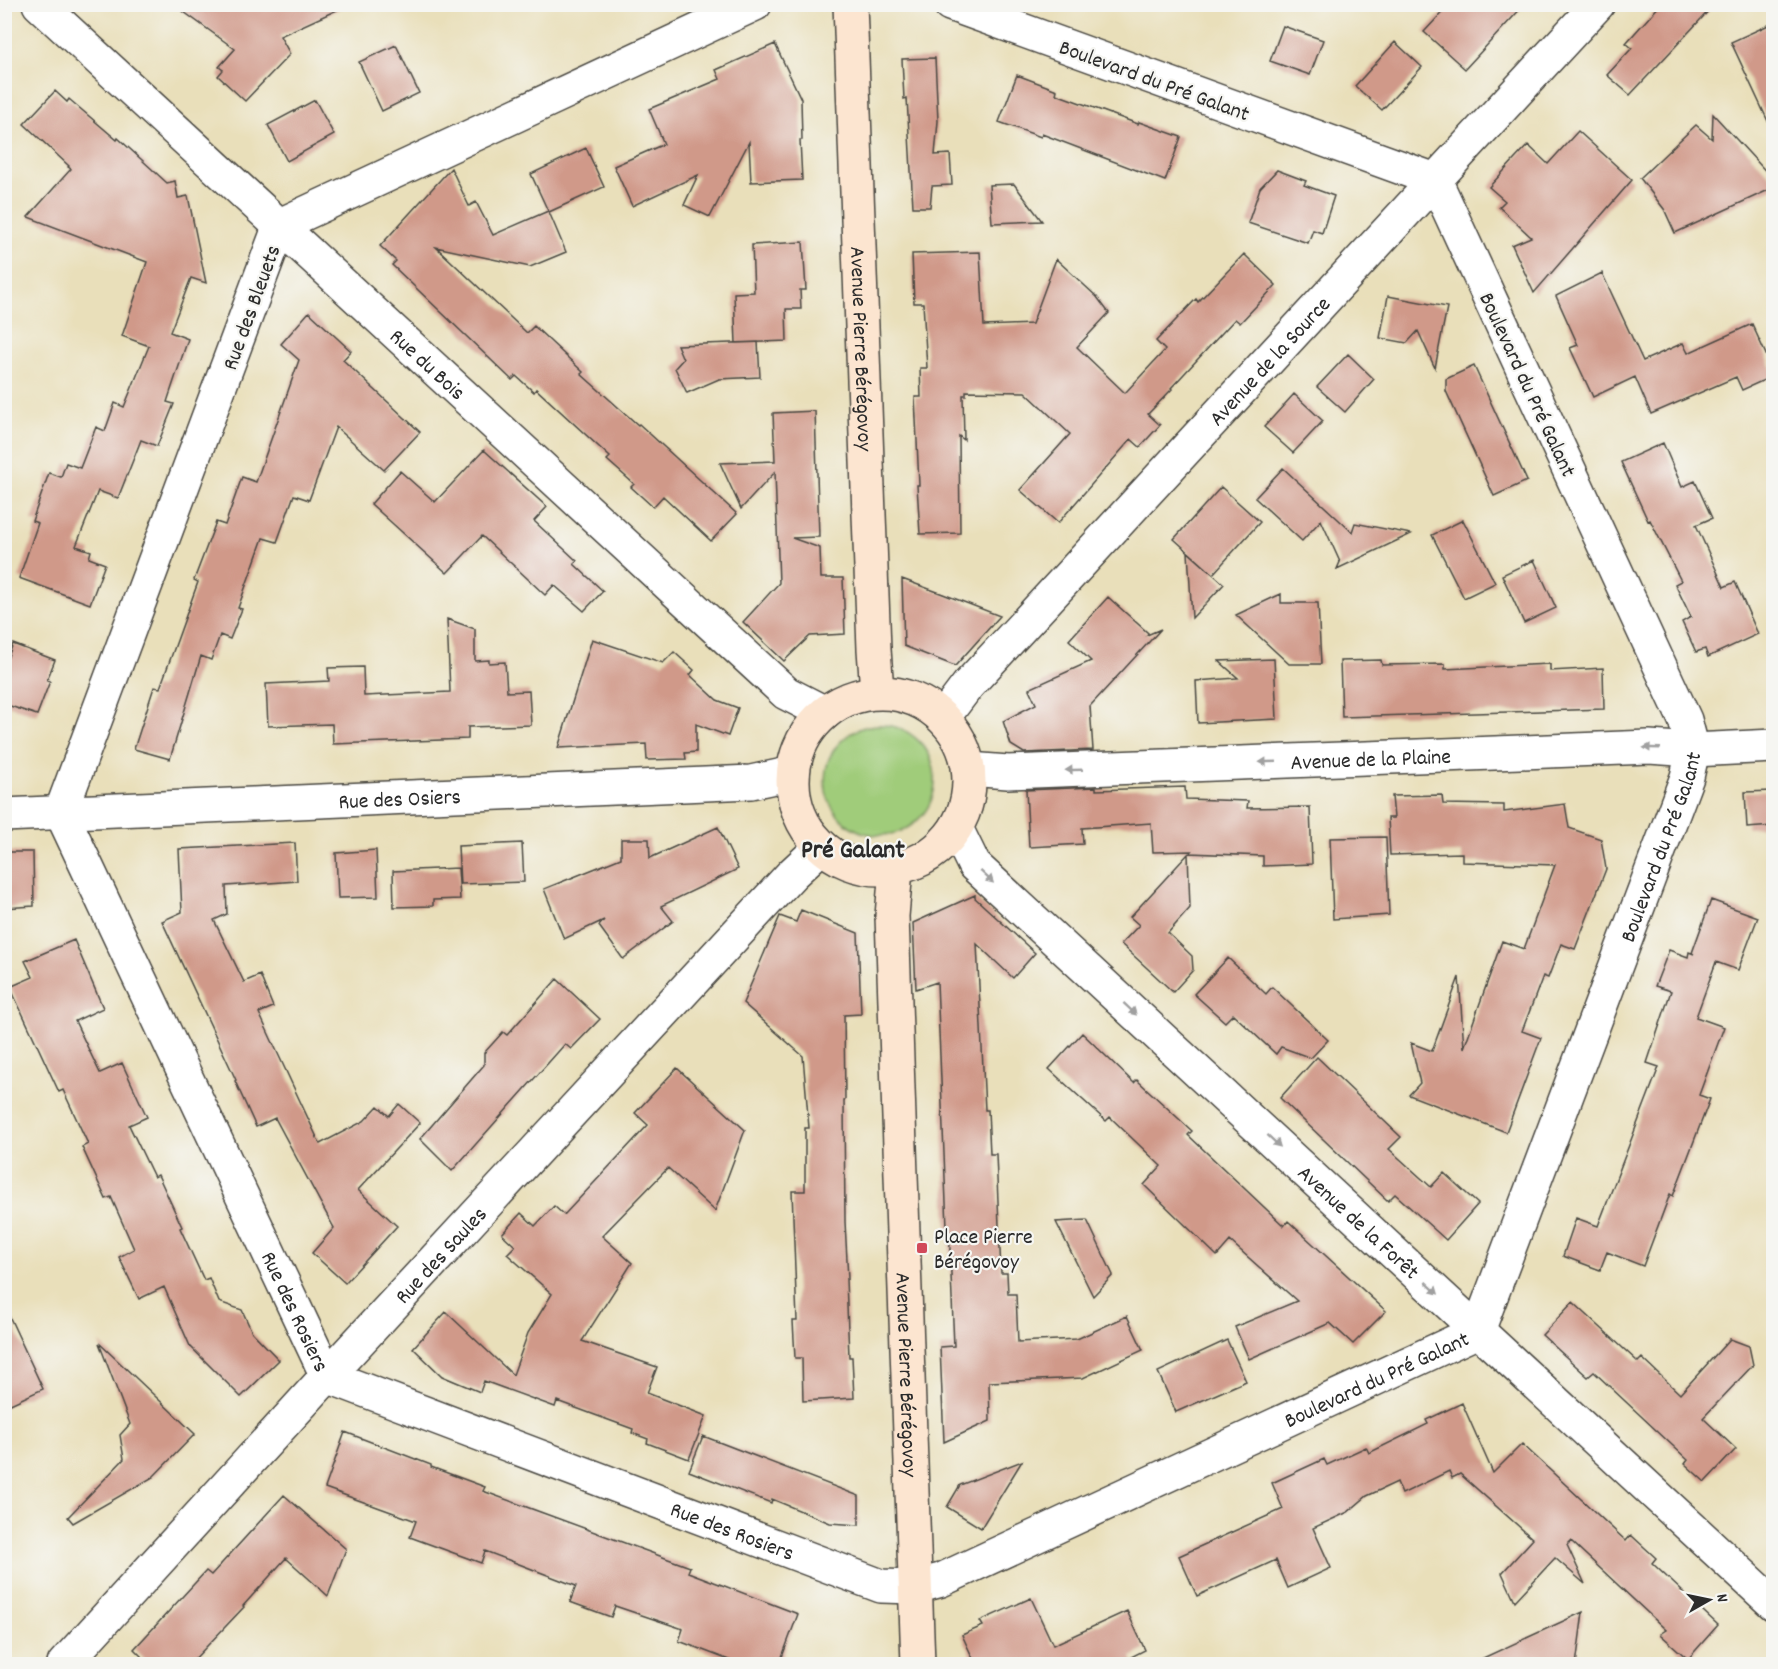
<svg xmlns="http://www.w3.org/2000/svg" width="1778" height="1669" viewBox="0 0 1778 1669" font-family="Dekko,sans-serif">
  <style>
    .green { fill: #a0cc7a; stroke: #667c52; stroke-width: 1.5 }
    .building { fill: #d09989 }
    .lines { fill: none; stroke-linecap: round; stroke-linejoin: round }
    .street-casing { stroke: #484640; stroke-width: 36 }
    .secondary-casing { stroke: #484640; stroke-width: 36 }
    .street { stroke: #fff; stroke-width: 33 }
    .secondary { stroke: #fce5d0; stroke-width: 33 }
    .oneway { fill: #a0a0a0 }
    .poi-dot { fill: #d1495b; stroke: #f6f6f2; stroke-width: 2 }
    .labels { text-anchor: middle; stroke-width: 4.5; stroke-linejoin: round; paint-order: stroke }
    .street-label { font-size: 22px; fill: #2b2b2b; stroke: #f6f6f2 }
    .poi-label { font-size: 22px; fill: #2b2b2b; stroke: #f6f6f2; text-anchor: start }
    .quarter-label { font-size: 26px; font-weight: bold; fill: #2b2b2b; stroke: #f6f6f2 }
  </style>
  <rect width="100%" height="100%" fill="#f6f6f2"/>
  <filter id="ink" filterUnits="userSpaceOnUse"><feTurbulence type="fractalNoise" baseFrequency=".0167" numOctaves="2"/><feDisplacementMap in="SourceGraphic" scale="12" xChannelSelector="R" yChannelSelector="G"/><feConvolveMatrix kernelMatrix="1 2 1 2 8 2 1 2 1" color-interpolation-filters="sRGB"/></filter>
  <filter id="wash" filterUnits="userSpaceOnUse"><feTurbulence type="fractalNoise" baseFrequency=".008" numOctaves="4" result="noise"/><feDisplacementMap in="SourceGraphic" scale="24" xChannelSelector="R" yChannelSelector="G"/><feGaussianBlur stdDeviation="1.35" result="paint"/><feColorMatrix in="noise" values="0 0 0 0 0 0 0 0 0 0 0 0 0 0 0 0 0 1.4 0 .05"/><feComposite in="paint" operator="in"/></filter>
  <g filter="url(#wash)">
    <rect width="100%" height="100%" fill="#e9dfba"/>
    <path class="green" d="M825 780a55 55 0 1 1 110 0a55 55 0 1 1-110 0Z"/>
    <g id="blocks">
      <path class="building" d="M173,4H350L280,36L290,54L245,101L218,76L223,70L219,67L235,49Z
        M1450,4H1525L1465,69L1424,32Z
        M1661,4H1715L1630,95L1607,75L1632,48L1626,43Z
        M1773,23V132L1731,42Z
        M1283,26L1323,40L1310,75L1270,61Z
        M1395,42L1422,67L1382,110L1355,86Z
        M775,44L801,99L802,140H800L802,180L751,182L749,142L710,217L684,205L698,175L632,206L614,166L664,144L649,109L720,79L716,70Z
        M396,45L419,93L382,111L359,62Z
        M935,58L938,121L935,155L950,154L952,185L932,186L930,207H913L907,98L904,99L902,59Z
        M1017,75L1057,90L1056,94L1138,124L1139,122L1181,137L1165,181L1042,134L1041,137L999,122Z
        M55,91L67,102L69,99L117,140L118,138L167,183L175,181L178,198L188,196L206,283L191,278L170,332L188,339L167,402L174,404L157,446L141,440L118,498L98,491L76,546L91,551L89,558L105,564L90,604L19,578L38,523L32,521L49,473L61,477L66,463L80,468L96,427L105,431L115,403L124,407L149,346L122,336L147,262L28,217L71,169L68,167L69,166L24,124Z
        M315,100L334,135L287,161L268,125Z
        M1713,114L1773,179V188L1675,233L1664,209L1640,178L1696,125L1712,139Z
        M1578,131L1632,180L1534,293L1512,245L1531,237L1499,207L1505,201L1489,187L1528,145L1548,164Z
        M586,148L604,187L549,212L566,252L530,267L436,247L527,333L534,326L583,372L581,374L638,425L639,424L737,514L711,541L663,496L653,507L631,487L634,484L607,460L610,457L536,389L534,392L516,376L512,380L392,265L396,261L380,246L451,168L469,206L476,202L493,235L548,211L531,174Z
        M1277,170L1306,181L1304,185L1334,196L1322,233L1313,230L1308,243L1248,223L1260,188Z
        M1014,184L1023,196L1042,221L992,223L989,185Z
        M803,242L806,290H800L801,309H786L787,341L736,343L734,293L754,292L752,245Z
        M980,252L984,326L1032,324L1056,259L1097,297L1109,313L1077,347L1125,393L1165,350L1156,341L1196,299L1198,302L1244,254L1276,285L1240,323L1235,319L1171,388L1172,389L1148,414L1160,425L1140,447L1131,439L1058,523L1020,490L1070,434L1025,392L966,391V395H963L964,440L959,436L960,533L920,534L917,485H919L915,397H921L920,368H927L923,303H914L912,254Z
        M1602,273L1643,361L1683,343L1688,353L1752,324L1773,370V376L1742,390L1736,377L1651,414L1635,377L1593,397L1570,348L1578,345L1556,296Z
        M1388,296L1447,307L1435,368L1418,331L1407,343L1380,338Z
        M309,312L351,351L343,360L420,432L384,470L336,427L309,500L294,495L277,542L263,538L238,608L242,609L230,639L220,635L211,660L201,656L170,759L134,749L154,687L160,688L198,582L194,580L216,522L225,525L242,477L256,482L299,360L281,344Z
        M758,342L760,377L719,379L687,393L675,368L683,359L677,345Z
        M1348,354L1374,379L1345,412L1317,387Z
        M1474,366L1527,481L1494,496L1446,391V379Z
        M1294,394L1323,421L1293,453L1264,427Z
        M815,411L819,537L792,538L820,548L821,578H843L845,634L810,636L784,661L743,622L779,583L775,472L741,509L720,463L775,461L773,413Z
        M1663,443L1682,487L1695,481L1712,518L1696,525L1724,587L1735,582L1758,634L1708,657L1705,649L1696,652L1682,622L1691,617L1675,584L1681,581L1650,520L1648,521L1621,462Z
        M484,450L547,507L534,521L577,561L574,564L603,591L584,611L554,585L545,595L482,536L447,573L371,504L400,471L435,502Z
        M1283,468L1352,532L1355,523L1411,534L1337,569L1340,562L1321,520L1302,541L1255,498Z
        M1221,487L1260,522L1213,574L1174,539Z
        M1463,520L1495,583L1464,598L1432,535Z
        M1188,552L1224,584L1192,618Z
        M1534,560L1556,608L1524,623L1502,575Z
        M902,579L943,594L1000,616L955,666L904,646Z
        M1281,594V603H1318L1321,664H1289L1236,615Z
        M1108,597L1148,633L1147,635L1161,629L1090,706L1093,750L1024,753L1011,745L1003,721L1036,704L1029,689L1091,661L1069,640Z
        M447,619L475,629V661L489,660V663L505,662L507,692L529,691L531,725L468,727V739L333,744L332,724L268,726L266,684L329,681L328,668L363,667L364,696L450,692Z
        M592,639L663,663L674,652L694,670L690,675L717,700L738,708L728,736L696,724V752L685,753L686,759L647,760L646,744L558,748Z
        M13,644L55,660L47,680L50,681L37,715L4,704V666Z
        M1274,659L1277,719L1198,723L1196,681L1238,678L1219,661Z
        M1381,660L1382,665L1445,664V669L1550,664V671L1603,668L1604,709L1342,717L1340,661Z
        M1096,787V790L1185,787L1186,799L1248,801L1247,808L1310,807L1312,864L1263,866V856L1190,853L1192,851L1153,852L1151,823L1082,828L1083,844L1029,847L1026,790Z
        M1773,791V826L1747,828L1745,792Z
        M1442,795L1443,804L1504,805V812L1565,804L1569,828L1601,839L1606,869L1575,949L1561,944L1548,978L1543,976L1522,1031L1541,1038L1506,1132L1409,1095L1420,1083L1411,1043L1432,1051L1459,977L1464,1048L1502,941L1524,949L1555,865L1462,862V853L1390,855L1388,818H1394L1392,796Z
        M718,827L738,869L661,906L673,921L623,959L599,926L604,920L564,939L544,889L621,858V839H649L650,858Z
        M1386,837L1389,915L1333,919L1330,838Z
        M295,843L297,881L226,886L227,914L214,920L244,982L260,975L273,1007L259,1013L320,1144L364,1121L378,1106L389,1116L399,1104L420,1123L358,1190L397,1226L345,1283L312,1253L334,1228L275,1118L256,1127L235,1081L236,1080L162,921L182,912L179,849Z
        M522,843L524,882L460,884L458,846Z
        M376,850L378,897L338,898L336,853Z
        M4,852H33L34,906L4,908Z
        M1188,854L1190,908L1168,933L1192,956L1193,970L1173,992L1121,944L1139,925L1130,917Z
        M458,868L460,899L433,900V906L394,907L393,871Z
        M975,895V898L1035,953L1013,978L977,944L985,1110H988L990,1154H996L1001,1273H1007L1008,1294H1016L1018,1342L1077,1339L1127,1316L1143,1350L1083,1378L989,1382L990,1421L944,1442L940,1347L954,1346L949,1227H947L937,982L916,989L913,923Z
        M1711,900L1758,917L1738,970L1716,962L1696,1017L1724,1027L1699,1095L1710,1099L1673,1196L1670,1194L1643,1266L1607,1252L1600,1270L1563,1256L1576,1218L1598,1226L1659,1067L1647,1063L1671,991L1655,986L1669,950L1688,957L1689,952L1694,954L1692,953Z
        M801,910L858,933L861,1014L844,1015L845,1100H844L845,1222L848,1279H846L849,1357H852L854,1398L803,1401L802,1358H795L793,1321H797L792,1191H805V1128H809L803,1056L743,1003L780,916L796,922Z
        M74,940L103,1008L75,1021L100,1073L122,1063L147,1117L129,1125L154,1177L158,1175L182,1227L180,1228L204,1280L209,1278L219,1302L242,1310L252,1332L279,1360L241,1397L190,1346L164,1287L139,1299L119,1257L134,1249L111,1197L106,1199L82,1147L88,1144L63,1090L59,1092L10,987L33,977L25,961Z
        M1228,958L1266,994L1272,987L1328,1040L1311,1058L1281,1047L1276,1054L1233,1014L1225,1022L1194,994Z
        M557,979L600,1019L571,1049L565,1044L452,1171L420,1139L484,1065V1053L503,1032L507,1035Z
        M1082,1033L1134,1083L1137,1080L1192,1131L1188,1135L1284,1226L1288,1221L1386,1311L1353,1344L1330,1323L1249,1359L1235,1327L1297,1301L1230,1241L1217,1256L1144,1185L1161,1166L1110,1117L1106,1121L1049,1069Z
        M1317,1057L1401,1137L1389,1149L1431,1187L1444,1173L1478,1204L1446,1240L1395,1194L1388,1201L1280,1098Z
        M677,1068L745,1130L715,1211L668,1168L602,1236L632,1263L582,1341L657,1367L647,1393L706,1416L689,1459L647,1443L648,1439L632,1433L633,1429L557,1401L555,1407L484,1381L480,1392L442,1376L413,1348L446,1312L513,1375L528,1333L552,1294L507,1254L515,1246L502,1234L521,1213L535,1226L554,1206L564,1215L648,1125L635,1113Z
        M1087,1220L1113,1275L1093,1296L1056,1222Z
        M1573,1302L1638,1362L1642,1358L1680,1394L1730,1339L1749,1346L1753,1365L1703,1418L1736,1449L1705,1482L1685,1464L1688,1460L1594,1372L1588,1377L1542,1335Z
        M4,1305L43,1389L4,1407Z
        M1227,1340L1246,1381L1176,1412L1158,1372Z
        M99,1343L195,1434L153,1477L73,1523L68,1517L124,1459L120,1435L130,1424Z
        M1462,1403L1493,1473L1522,1444L1626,1541L1631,1535L1656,1558L1652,1563L1718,1625L1688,1659L1660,1634L1666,1630L1571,1541L1567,1545L1585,1584L1555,1558L1515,1601L1502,1573L1533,1539L1460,1474L1452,1478L1449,1471L1402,1494L1397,1482L1367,1496L1348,1512L1313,1528L1331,1568L1288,1588L1276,1560L1197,1596L1179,1556L1283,1509L1272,1483L1324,1459L1327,1465L1366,1447L1369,1453L1428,1424L1426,1420Z
        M345,1432L431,1465V1467L485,1487L483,1491L690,1567L688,1572L798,1614L779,1665H742L679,1641L683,1629L615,1606L611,1617L570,1602L576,1586L485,1551L481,1563L410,1537L416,1521L325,1488Z
        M703,1436L859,1496V1525L830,1523L772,1499L771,1503L689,1471Z
        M1022,1461L981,1528L947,1507L960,1485Z
        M284,1495L346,1549L328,1596L286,1558L243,1606L244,1607L189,1665H150L134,1649L206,1571L211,1575Z
        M1031,1598L1053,1645L1127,1611L1145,1650L1131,1657L1134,1665H976L962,1635L983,1626L980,1621Z
        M1583,1612L1576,1665H1468Z"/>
    </g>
  </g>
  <g filter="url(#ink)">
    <use href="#blocks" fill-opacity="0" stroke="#484640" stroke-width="1.5"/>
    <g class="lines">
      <defs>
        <g id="street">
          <path id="s1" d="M39,4L786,693L825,713"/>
          <path id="s2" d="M755,4L280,225L61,812L327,1376L881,1586L915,1587L941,1580L1478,1331L1687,777L1693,750L1685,720L1435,180L950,4"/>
          <path id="s3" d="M943,718L968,685L1598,4"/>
          <path id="s4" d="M969,769L1008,772L1649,747L1693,750L1774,746"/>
          <path id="s5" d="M4,815L751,782L793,773"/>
          <path id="s6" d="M956,828L974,865L1774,1604"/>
          <path id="s7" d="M64,1664L327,1376L792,874L821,847"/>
        </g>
        <g id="secondary">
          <path id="s8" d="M850,4L874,649L877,692"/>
          <circle cx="881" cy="781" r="88"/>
          <path id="s9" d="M896,869L892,916L918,1664"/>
        </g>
      </defs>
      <use href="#street" class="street-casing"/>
      <use href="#secondary" class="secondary-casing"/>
      <use href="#street" class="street"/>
      <use href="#secondary" class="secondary"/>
    </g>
    <defs><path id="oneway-solid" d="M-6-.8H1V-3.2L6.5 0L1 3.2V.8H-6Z" transform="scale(1.5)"/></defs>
    <g class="oneway">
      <use href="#oneway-solid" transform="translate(1652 748) rotate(-178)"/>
      <use href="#oneway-solid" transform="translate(1268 762) rotate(178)"/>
      <use href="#oneway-solid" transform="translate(1074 770) rotate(178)"/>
      <use href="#oneway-solid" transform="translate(987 877) rotate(43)"/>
      <use href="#oneway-solid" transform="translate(1130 1009) rotate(43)"/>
      <use href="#oneway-solid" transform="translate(1274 1141) rotate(43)"/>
      <use href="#oneway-solid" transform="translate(1432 1288) rotate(43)"/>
    </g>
  </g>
  <rect class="poi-dot" x="916" y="1242" width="12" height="12" rx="3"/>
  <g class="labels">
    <g class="street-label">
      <text transform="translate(1155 79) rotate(20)" y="8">Boulevard du Pré Galant</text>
      <text transform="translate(250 307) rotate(-70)" y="8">Rue des Bleuets</text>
      <text dy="8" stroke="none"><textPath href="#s8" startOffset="345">Avenue Pierre Bérégovoy</textPath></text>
      <text dy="8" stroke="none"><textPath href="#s3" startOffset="484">Avenue de la Source</textPath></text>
      <text dy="8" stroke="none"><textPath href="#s1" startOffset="530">Rue du Bois</textPath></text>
      <text transform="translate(1529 384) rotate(65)" y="8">Boulevard du Pré Galant</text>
      <text dy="8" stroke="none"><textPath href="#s4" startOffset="402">Avenue de la Plaine</textPath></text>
      <text dy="8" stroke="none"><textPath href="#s5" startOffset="396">Rue des Osiers</textPath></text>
      <text dy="8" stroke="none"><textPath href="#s2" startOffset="3537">Boulevard du Pré Galant</textPath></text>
      <text dy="8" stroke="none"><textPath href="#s6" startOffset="566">Avenue de la Forêt</textPath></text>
      <text dy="8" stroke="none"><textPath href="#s7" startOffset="556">Rue des Saules</textPath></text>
      <text dy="8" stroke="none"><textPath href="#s2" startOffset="1702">Rue des Rosiers</textPath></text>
      <text dy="8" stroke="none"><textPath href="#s9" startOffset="506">Avenue Pierre Bérégovoy</textPath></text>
      <text dy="8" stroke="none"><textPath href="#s2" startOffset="2907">Boulevard du Pré Galant</textPath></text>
      <text dy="8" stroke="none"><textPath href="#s2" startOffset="2208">Rue des Rosiers</textPath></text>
    </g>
    <g class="poi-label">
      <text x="934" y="1243">Place Pierre<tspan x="934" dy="25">Bérégovoy</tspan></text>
    </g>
    <g class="quarter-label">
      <text x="853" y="857">Pré Galant</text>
    </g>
  </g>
  <rect width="1778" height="1669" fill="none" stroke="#f6f6f2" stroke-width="24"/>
  <g transform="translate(1709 1600) rotate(81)" stroke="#f6f6f2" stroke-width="4.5" paint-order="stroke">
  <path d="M0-4.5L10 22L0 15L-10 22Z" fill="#2b2b2b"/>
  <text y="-9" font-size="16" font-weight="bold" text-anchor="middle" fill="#2b2b2b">N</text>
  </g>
</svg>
